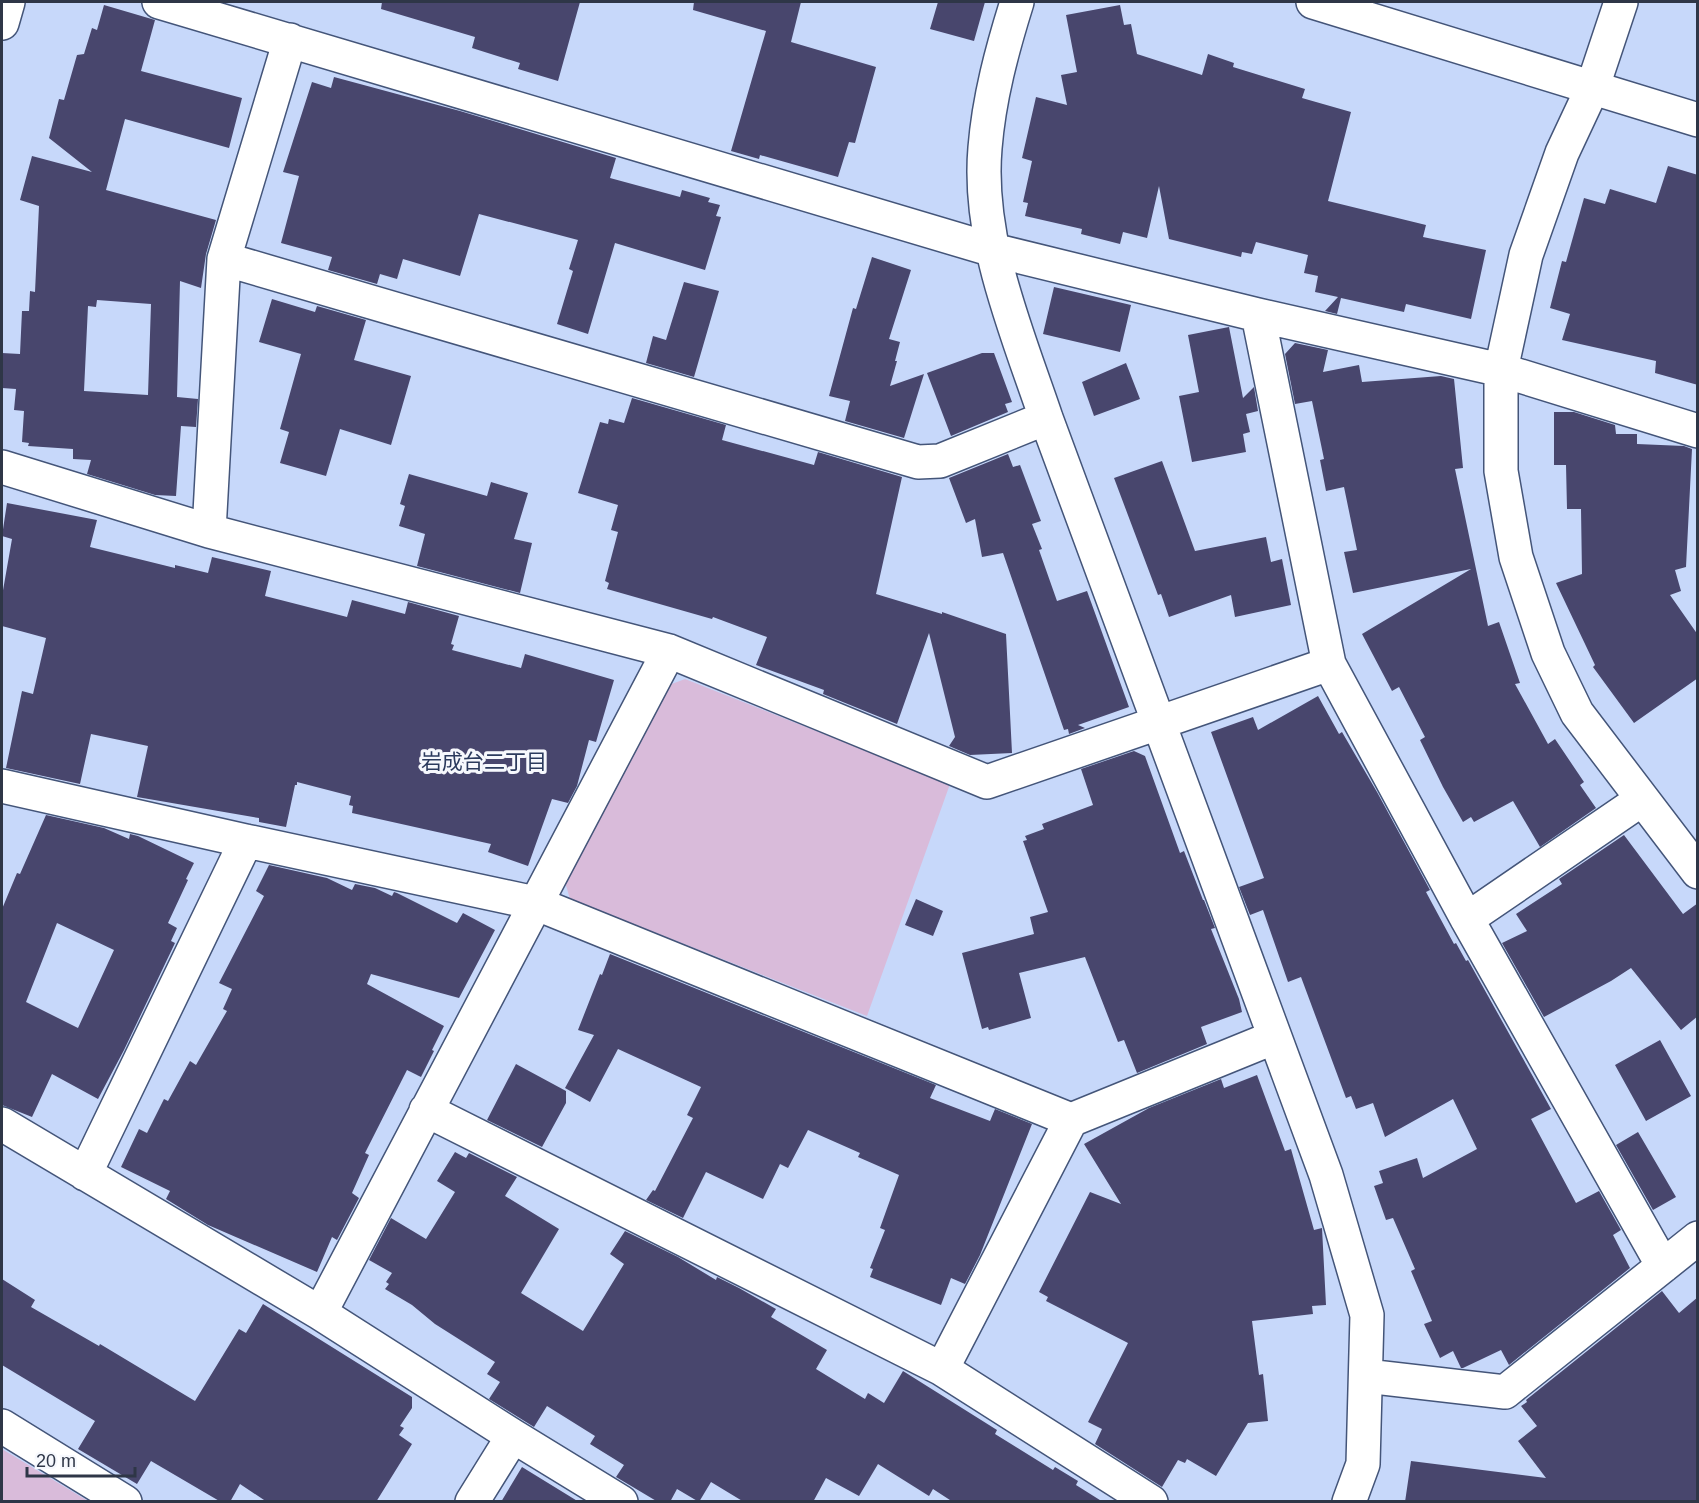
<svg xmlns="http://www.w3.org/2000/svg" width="1699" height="1503" viewBox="0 0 1699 1503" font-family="Arial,'Noto Sans JP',sans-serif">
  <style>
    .green { fill: #d9bbda }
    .building { fill: #48466d; fill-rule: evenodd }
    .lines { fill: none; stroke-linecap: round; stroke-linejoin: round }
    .minor-casing { stroke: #445579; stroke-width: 36 }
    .tertiary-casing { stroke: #445579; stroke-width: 36 }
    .minor { stroke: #fff; stroke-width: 33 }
    .tertiary { stroke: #fff; stroke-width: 33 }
    .labels { text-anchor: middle; stroke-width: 6; stroke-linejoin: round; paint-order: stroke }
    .neighbourhood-label { font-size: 21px; fill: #2b3a5d; stroke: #f6f8fd }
  </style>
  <rect width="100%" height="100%" fill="#c7d8fa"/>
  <path class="green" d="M685,679L950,784L867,1016L570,899L565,882L669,685Z
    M2,1449L88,1501H2Z"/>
  <path class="building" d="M382,2H580L558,81L518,69L520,63L472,48L475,37L381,9Z
    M694,2H801L791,42L876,67L855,143L849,142L838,177L760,155L759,159L731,151L766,31L693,10Z
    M938,2H985L974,41L930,29Z
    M104,5L155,20L141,71L242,98L229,148L125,119L106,190L216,220L206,254L201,288L180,281L177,397L198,399L196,427L181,426L176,496L155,495L87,474L91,460L73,459V449L28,446L29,443L22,442L24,411L14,410L16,389L2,388V353L20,354L22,311H29L30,291L35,292L39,206L20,200L32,156L92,172L49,138L59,99L64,100L77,55L84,54L92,28L97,30ZM97,300L151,304L148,395L84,391L88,306L96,307Z
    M1120,5L1124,25L1131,24L1137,54L1202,75L1208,54L1234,63L1233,67L1305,89L1302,98L1351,112L1328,201L1426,225L1423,237L1486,250L1471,319L1406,304L1404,312L1341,298L1337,314L1325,311L1338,297L1315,292L1318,276L1304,273L1308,255L1256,242L1252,254L1242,252L1241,257L1169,239L1159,186L1147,238L1123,232L1120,244L1081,234L1082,229L1025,216L1028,203L1023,202L1032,161L1022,158L1036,97L1067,105L1061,75L1077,72L1066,15Z
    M334,77L460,111L616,158L610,178L680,197L682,190L710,198L708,202L720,205L716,216L721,217L705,270L615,243L588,334L557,324L573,271L569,269L578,240L479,214L460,276L403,259L397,279L380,274L377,284L328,270L332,257L281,243L299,176L283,172L312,82L331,88Z
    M1668,166L1698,175V385L1655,373L1656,361L1562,340L1570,314L1550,308L1562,261L1566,262L1584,198L1605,204L1610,189L1656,203Z
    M872,257L911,270L889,339L900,342L895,361H897L890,386L924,374L904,438L845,421L850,401L829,396L853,308L856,309Z
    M684,282L719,291L694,377L646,363L653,336L666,340Z
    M1054,287L1131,305L1120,352L1043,334Z
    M272,299L315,312L317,306L366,320L354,360L411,376L391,445L340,429L326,476L280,463L289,432L280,429L301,354L259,342Z
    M1229,327L1243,398L1254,387L1258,411L1246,414L1250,432L1243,434L1246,452L1192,462L1179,396L1199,392L1188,335Z
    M1295,343L1328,350L1323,372L1359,365L1362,382L1441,376L1454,379L1463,468L1455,469L1488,626L1499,622L1520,683L1515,684L1548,744L1555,739L1584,782L1580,785L1596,808L1540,847L1513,801L1474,822L1471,817L1463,822L1443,787L1420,740L1425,737L1399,687L1392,691L1362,634L1471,569L1353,593L1344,552L1357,550L1344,487L1326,491L1320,460L1324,459L1312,401L1295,404L1285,354Z
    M982,353H994L1012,402L1005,404L1008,412L951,436L927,373Z
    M1126,363L1140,399L1094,416L1082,382Z
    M632,398L726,425L722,440L814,465L818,452L902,477L876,594L942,614V612L1006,634L1012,753L970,755L949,746L955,737L929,633L897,724L823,694L824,690L756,665L767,637L713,617L712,619L607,589L609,583L605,581L618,532L611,530L618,505L578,493L600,422L608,424L609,419L624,423Z
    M1554,412H1574L1615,425L1616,434H1637V444L1684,446L1692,449L1686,567L1675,570L1681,591L1670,595L1698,635V678L1634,723L1593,667L1595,665L1556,583L1582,574L1581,509H1567L1566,465H1554Z
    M1008,454L1013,467L1020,465L1041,521L1032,524L1042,549L1039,550L1057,601L1087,591L1129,707L1078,725L1085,728L1069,734L1068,729L1064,730L1003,553L982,557L975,519L966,523L949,478Z
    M1162,461L1195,551L1266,537L1271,562L1282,559L1291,605L1235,617L1231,595L1169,617L1161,594L1158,595L1114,478Z
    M409,474L487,496L491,482L528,493L514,539L532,543L520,593L417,566L425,534L399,526L405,506L400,504Z
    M7,503L97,520L90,547L175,568V565L208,573L212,557L271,571L265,596L347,617L352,600L405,614L408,602L459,616L451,644L454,645L452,650L521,668L525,654L614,680L596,742L589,740L577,786L568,803L552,799L528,866L488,852L491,844L352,813L353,806L349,805L351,796L297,782V785H295L286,827L259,822V818L137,797L148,746L91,734L80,784L6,768L22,691L33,694L46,638L2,626V596L12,539L2,536Z
    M1318,696L1339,734L1342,732L1377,792L1430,890L1426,892L1454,944L1456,943L1466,961L1468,960L1551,1109L1531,1119L1576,1203L1599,1191L1621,1230L1613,1235L1630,1268L1509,1365L1501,1350L1463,1368H1461L1453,1351L1440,1358L1424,1324L1432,1321L1411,1271L1415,1269L1393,1218L1386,1220L1374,1186L1383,1183L1379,1171L1417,1158L1423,1178L1477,1149L1453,1099L1385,1137L1373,1103L1356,1109L1351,1096L1346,1098L1301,977L1288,982L1263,910L1250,915L1239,887L1264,878L1211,732L1253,717L1258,730Z
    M1134,751L1145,756L1180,853L1184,851L1203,900H1204L1215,928L1211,929L1239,999L1242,1012L1201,1027L1207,1044L1137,1073L1124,1040L1118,1042L1085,957L1019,973L1031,1018L989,1030L988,1027L982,1029L962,953L1034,934L1030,917L1048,912L1023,841L1027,840L1025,836L1044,829L1042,824L1093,805L1081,769Z
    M46,815L104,828L129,839L130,834L138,836L194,863L186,879L188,880L168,923L177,928L171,941L175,943L124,1050L98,1099L52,1074L32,1117L2,1105V909L17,873L20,874ZM57,923L114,950L78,1028L26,1002Z
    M1624,835L1683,914L1698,903V1016L1681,1030L1631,968L1611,981L1544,1017L1502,943L1527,931L1516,914L1562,884L1559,879Z
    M269,865L327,878L352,890L355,884L375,888L392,896L394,892L397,893L457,923L463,913L495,930L459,998L371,974L367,984L444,1026L432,1050L434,1051L421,1077L407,1070L365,1153L369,1155L352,1193L359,1198L337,1240L332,1237L317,1272L208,1225L166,1199L170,1191L121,1167L139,1129L147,1133L164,1099L168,1101L190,1061L196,1065L227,1011L223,1009L232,989L219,983L264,896L256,891Z
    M916,899L943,911L933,936L905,925Z
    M610,954L936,1085L930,1098L990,1121L995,1109L1032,1124L980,1255L965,1284L951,1278L941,1305L870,1277L873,1269L870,1268L885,1230L880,1228L899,1175L858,1157L860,1153L808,1130L788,1168L780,1164L763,1199L706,1172L683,1218L646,1200L653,1190L655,1191L693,1118L687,1115L701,1087L618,1049L590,1102L565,1088L594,1035L578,1030L600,974L602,975Z
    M1660,1040L1691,1096L1646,1121L1615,1065Z
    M516,1064L566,1091V1103L542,1147L487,1120Z
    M1257,1075L1285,1151L1291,1149L1314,1230L1322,1228L1326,1305L1312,1306L1313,1314L1252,1321L1259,1375L1263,1374L1268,1421L1248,1423L1216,1476L1187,1459L1185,1463L1178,1460L1162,1487L1095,1444L1102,1429L1088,1422L1128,1343L1046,1301L1048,1297L1039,1292L1090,1192L1121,1204L1084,1144L1149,1108L1221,1079L1224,1088Z
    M1638,1132L1676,1197L1653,1210L1616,1145Z
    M455,1152L466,1158L469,1153L517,1177L505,1196L559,1229L521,1293L583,1331L624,1264L610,1254L625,1231L678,1257L716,1280L717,1277L739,1288L776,1309L771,1317L827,1350L816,1369L865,1399L868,1393L884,1403L903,1371L997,1430L995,1434L1053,1470L1055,1467L1078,1481L1076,1485L1103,1502H953L933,1489L929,1496L878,1464L859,1496L826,1478L813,1502H744L711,1482L699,1502L677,1489L670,1502H658L616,1477L624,1465L590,1444L595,1436L547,1406L534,1427L489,1399L500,1382L487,1374L495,1362L435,1324L412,1305L385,1289L389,1284L386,1282L392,1273L369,1260L391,1218L426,1239L455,1192L437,1181Z
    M2,1279L35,1300L31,1307L99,1346L100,1344L195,1401L239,1329L246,1333L263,1304L412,1397V1408L400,1426L404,1428L399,1435L412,1444L376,1502H267L240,1484L230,1502H221L151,1461L137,1484L78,1449L95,1421L2,1365Z
    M1662,1291L1679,1313L1698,1297V1502H1405L1411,1461L1546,1478L1518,1441L1537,1426L1521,1406L1527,1402L1526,1400Z
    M522,1467L579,1502H501Z"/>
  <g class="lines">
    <defs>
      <path id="minor" d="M159,2L993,250L1258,315L1501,370L1698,431
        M1017,2C1002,50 989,98 985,148C977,240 1017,332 1046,418L1326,1175L1367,1315L1363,1464L1349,1502
        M1621,2L1592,89L1562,153L1526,255L1501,370V471L1516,557L1548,653L1577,713L1698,872
        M2,23L8,2
        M224,259L918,462L940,461L1046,418
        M1258,315L1329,664L1467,919L1663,1266
        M2,467L209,531L669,651L987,782L1329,664
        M209,531L224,259L290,40
        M2,786L246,841L535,903L1071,1120L1275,1037
        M1467,919L1641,800
        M426,1110L942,1369L1151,1502
        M2,1124L320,1313L513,1436L621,1502
        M85,1174L246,841
        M320,1313L669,651
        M942,1369L1071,1120
        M1366,1376L1505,1392L1698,1238
        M2,1426L125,1502
        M472,1502L513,1436"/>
      <path id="tertiary" d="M1313,2L1698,120"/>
    </defs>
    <use href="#minor" class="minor-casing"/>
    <use href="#tertiary" class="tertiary-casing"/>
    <use href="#minor" class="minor"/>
    <use href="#tertiary" class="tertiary"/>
  </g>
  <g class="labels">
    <g class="neighbourhood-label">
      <text x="484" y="769">岩成台二丁目</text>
    </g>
  </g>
  <rect width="1699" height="1503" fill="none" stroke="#2e3647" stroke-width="6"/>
  <path d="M27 1467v9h108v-9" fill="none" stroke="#2e3647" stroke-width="3"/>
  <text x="36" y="1467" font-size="18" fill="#2e3647" stroke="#f6f8fd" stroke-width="4.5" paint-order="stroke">20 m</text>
</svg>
